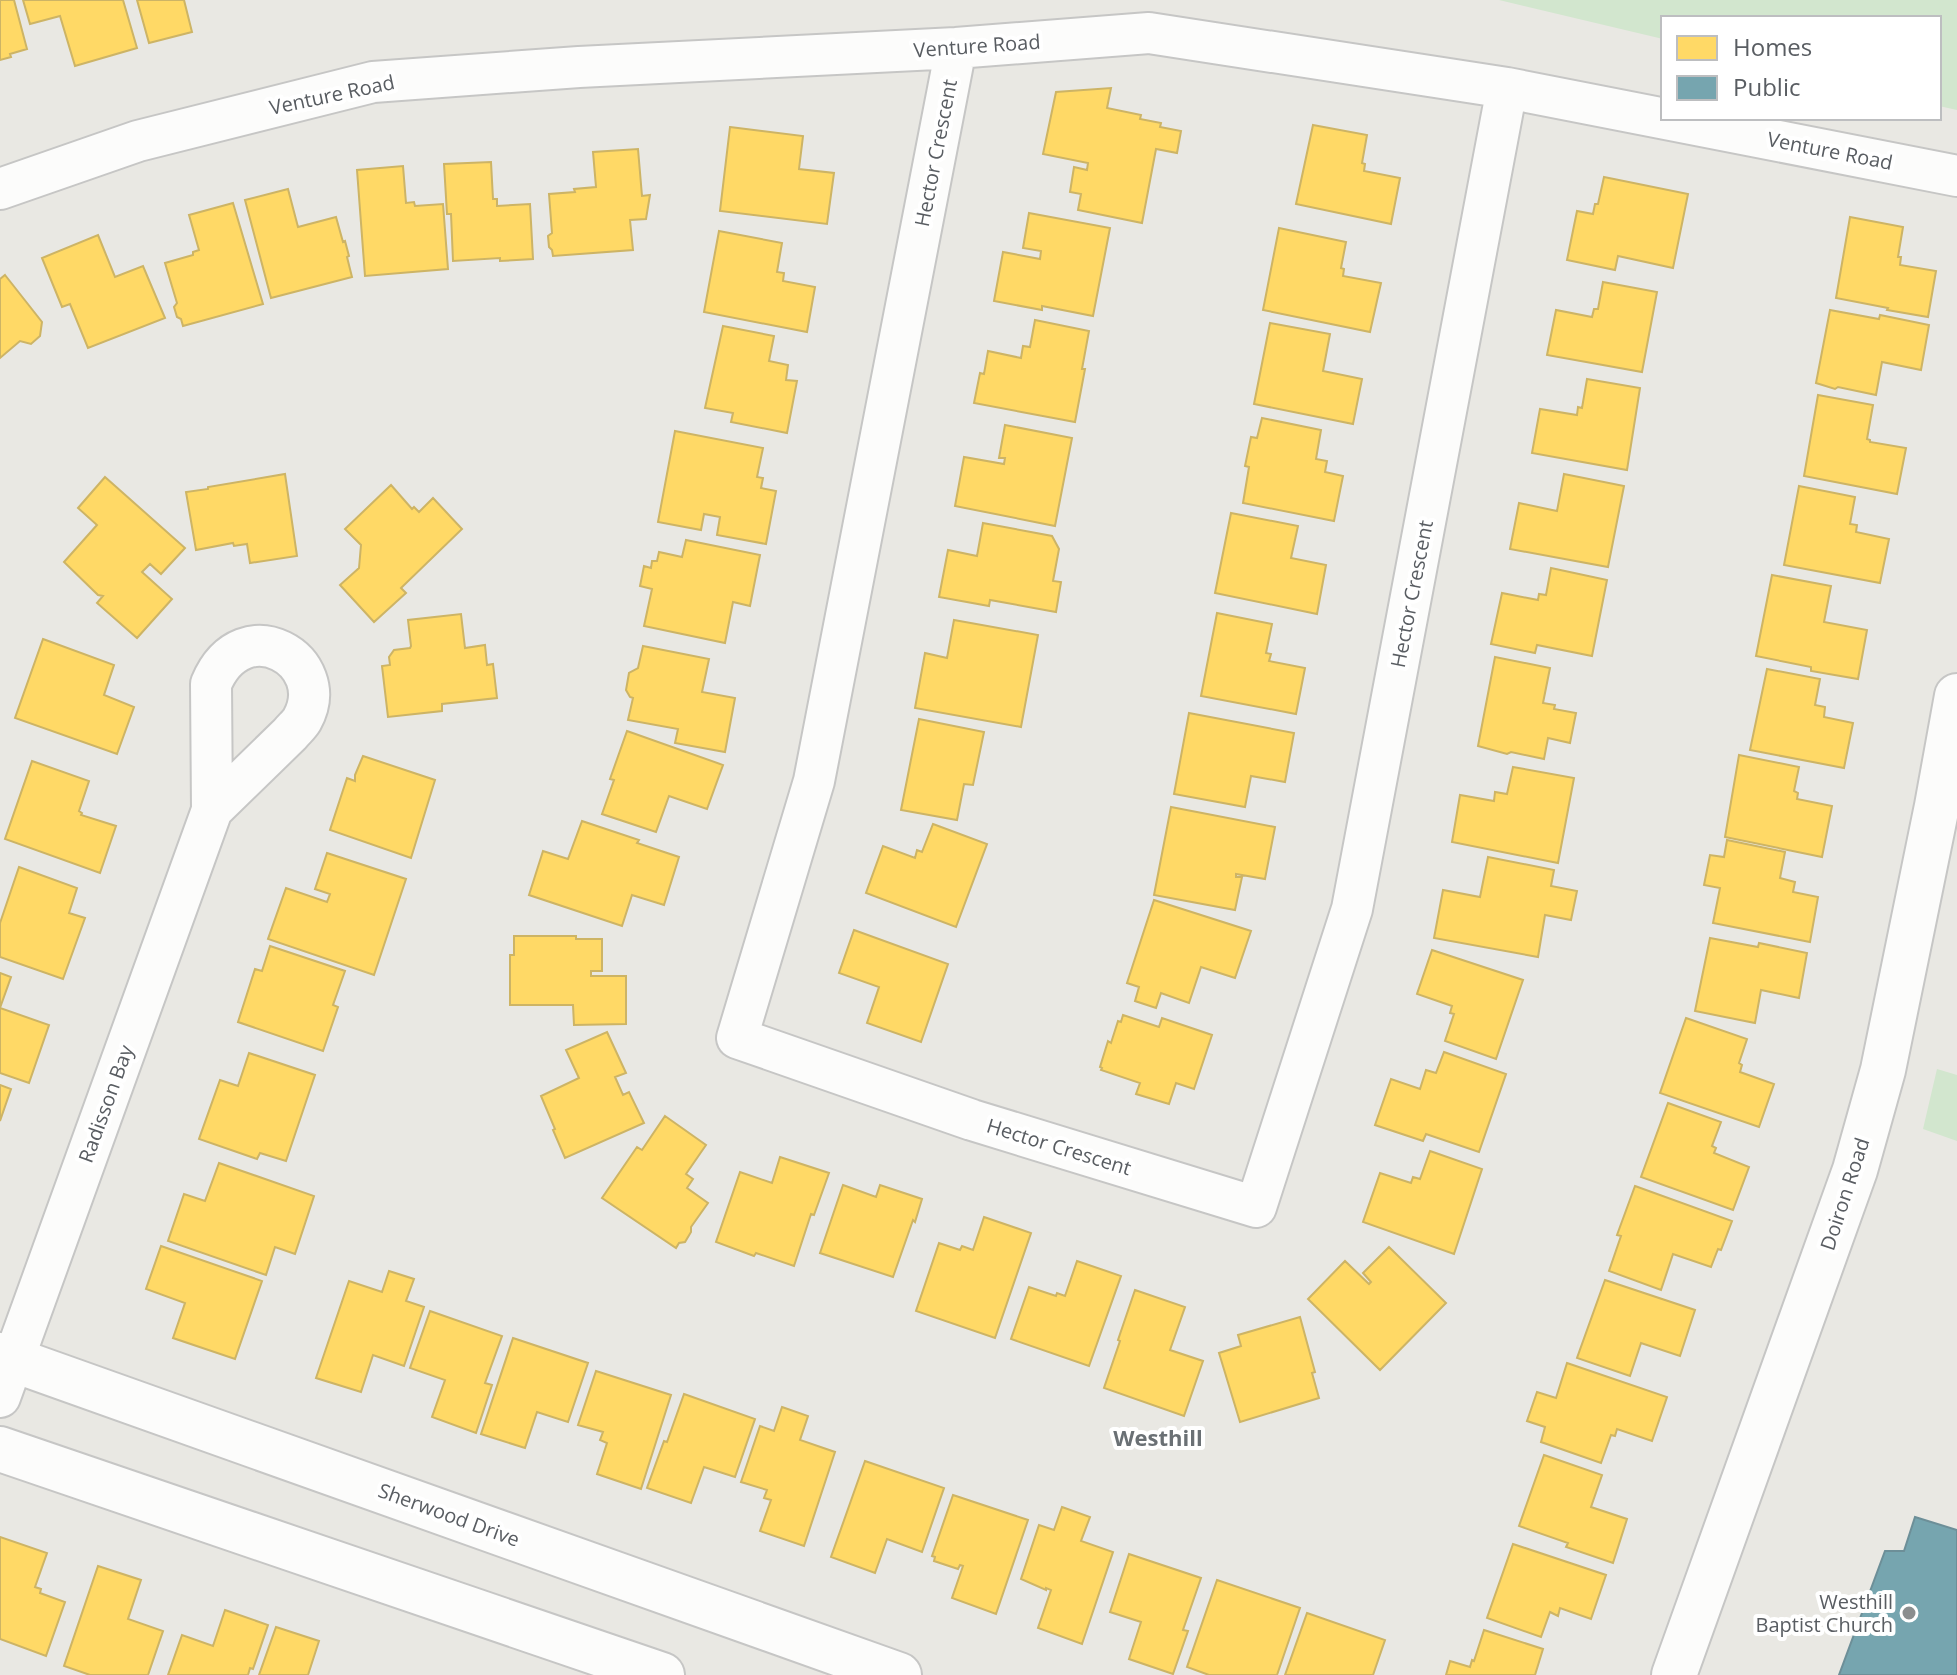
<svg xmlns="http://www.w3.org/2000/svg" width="1957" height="1675" viewBox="0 0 1957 1675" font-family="'Open Sans',sans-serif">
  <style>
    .green { fill: #d2e6ce }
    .homes { fill: #ffd966; stroke: #cdb465; stroke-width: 2 }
    .public { fill: #76a5af; stroke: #6d8f98; stroke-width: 2 }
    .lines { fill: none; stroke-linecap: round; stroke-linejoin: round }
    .minor-casing { stroke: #c6c6c5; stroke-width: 44 }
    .tertiary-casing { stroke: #c6c6c5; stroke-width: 48 }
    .minor { stroke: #fcfcfb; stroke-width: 40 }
    .tertiary { stroke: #fcfcfb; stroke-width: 44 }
    .poi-dot { fill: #8b8e8f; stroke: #fff; stroke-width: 3 }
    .labels { text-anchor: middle; stroke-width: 8; stroke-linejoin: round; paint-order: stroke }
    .street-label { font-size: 20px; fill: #595d62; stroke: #fff }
    .poi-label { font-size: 20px; fill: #595d62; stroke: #fff; text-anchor: end }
    .neighbourhood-label { font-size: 22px; font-weight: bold; fill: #6a7074; stroke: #fff }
  </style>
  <rect width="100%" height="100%" fill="#e9e8e3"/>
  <path class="green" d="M1499,0H1957V110L1939,106V18H1663V39Z
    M1937,1069L1957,1075V1141L1923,1129Z"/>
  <path class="homes" d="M0,0H14L27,49L10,54L11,57L0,60Z
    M23,0H123L137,48L75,66L60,16L30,24Z
    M137,0H184L192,32L149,43Z
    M1111,88L1107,108L1141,115L1140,119L1161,123L1160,127L1181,131L1177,153L1156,149L1142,223L1078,210L1081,194L1070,192L1074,167L1087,170L1088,163L1043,154L1056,92Z
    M1313,125L1367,135L1362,163L1365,164L1364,171L1400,178L1391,224L1296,204Z
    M730,127L803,136L799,169L834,173L827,224L720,211Z
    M638,149L642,196L650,195L646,219L630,220L633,250L553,256L552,250L549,247L548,236L552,233L549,194L575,192L574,189L596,187L593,152Z
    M491,162L493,199H497V206L530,204L533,259L500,261V258L453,261L451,214H447L444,164Z
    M403,166L406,203L414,202L415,206L443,204L448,269L365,276L357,170Z
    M1604,177L1688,194L1673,268L1618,256L1615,270L1567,260L1577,211L1593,214L1595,204H1598Z
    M288,189L298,227L336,217L343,242L345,241L349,256L347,257L352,277L271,298L245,200Z
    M233,203L263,304L183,326L181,319L177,317L174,307L177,303L165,263L193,255V252L199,250L189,215Z
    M1029,213L1110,228L1093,316L1042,306V310L994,301L1003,252L1040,259L1041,251L1023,248Z
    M1850,217L1903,227L1898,257H1901L1900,265L1936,271L1928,317L1887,310L1888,308L1836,298Z
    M1279,228L1346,242L1341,268L1344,269L1343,276L1381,283L1370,332L1263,310Z
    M719,231L782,243L777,272L784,273L783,281L815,287L807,332L704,312Z
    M98,235L115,277L143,266L165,318L88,348L70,304L62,307L42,258Z
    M5,275L42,322L40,336L31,344L20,341L0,358V279Z
    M1603,282L1657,292L1642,372L1547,355L1556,310L1592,317L1594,309H1598Z
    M1830,310L1879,319L1880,315L1929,325L1921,370L1882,362L1876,395L1838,387L1835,389L1816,383Z
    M1035,320L1089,331L1082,369H1085L1075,422L974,403L980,373L984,374L988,351L1021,358L1023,346L1030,347Z
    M1270,323L1330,334L1323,371L1362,379L1353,424L1254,404Z
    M723,326L774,336L769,361L788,365L786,380L797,381L787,433L731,422L733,413L705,408Z
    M1587,379L1640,388L1627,470L1532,453L1540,409L1577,415L1578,407L1582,408Z
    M1818,395L1873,405L1867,439L1870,440V442L1906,448L1897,494L1804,476Z
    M1262,418L1321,430L1316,459L1327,461L1325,472L1343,476L1334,521L1243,503L1249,467L1245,466L1251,437L1257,438Z
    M1005,425L1072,438L1055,526L955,506L964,457L1004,464L1005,458H999Z
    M675,431L763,448L757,477L763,478L761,488L776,491L766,544L717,535L720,517L704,514L701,530L658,522Z
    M285,474L297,556L250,563L247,544L234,546L233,543L196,550L186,492L208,489V487Z
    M1564,474L1624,486L1608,567L1510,549L1519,503L1557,511Z
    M105,477L185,548L161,574L150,564L142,572L172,599L137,638L97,603L103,596L98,595L64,562L97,525L78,508Z
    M391,485L412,509L414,507L419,512L433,498L462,529L401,588L406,593L374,622L340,585L359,568L361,545L345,529Z
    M1799,486L1855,497L1850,524L1857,525L1856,532L1889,539L1880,583L1784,565Z
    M1231,513L1298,526L1291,558L1326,565L1317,614L1215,593Z
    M983,523L1052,536L1059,549L1053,581L1061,582L1056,612L990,600L989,606L939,597L948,550L977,556Z
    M686,540L760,555L750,606L733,602L725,643L644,626L652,589L640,586L644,566L651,568L652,561H657L659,552L682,557Z
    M1551,568L1607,580L1592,656L1537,645L1535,653L1491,644L1502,593L1538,600L1539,594L1546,595Z
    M1772,575L1831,586L1824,622L1867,630L1858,679L1811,671V667L1756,656Z
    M1217,613L1272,624L1266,653L1271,654L1269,661L1305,668L1296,714L1201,696Z
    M461,614L465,648L485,645L487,665L493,664L497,698L442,704V711L388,717L382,666L390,665L389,657L394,650L410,648L411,646L408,620Z
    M954,620L1038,635L1021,727L915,708L925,653L947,658Z
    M43,639L114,665L104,695L134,707L117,754L15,718Z
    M643,646L709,659L702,692L735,698L725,752L675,743L678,729L628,720L633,698L630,697L626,690L629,673L638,668Z
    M1495,657L1550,668L1543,703L1555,705L1554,709L1576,713L1570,743L1548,738L1544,759L1511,752L1507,754L1478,746Z
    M1767,669L1820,679L1815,705L1825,707L1824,717L1853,723L1844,768L1750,750Z
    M1189,713L1294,733L1285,782L1251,776L1245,807L1174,794Z
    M919,719L984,732L973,785L964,784L957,820L901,810Z
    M627,731L723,765L707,809L669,796L656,832L602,814L614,780L610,779Z
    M1739,755L1799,767L1794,791L1798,793L1797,799L1832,806L1822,857L1725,837Z
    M363,756L435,780L411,858L330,830L347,778L355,781V775Z
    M32,761L89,781L79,811L82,813L81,815L116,826L100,873L5,839Z
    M1513,767L1574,778L1558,863L1452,842L1460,795L1494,801L1495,792L1507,794Z
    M1171,807L1275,827L1265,879L1236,874V877H1242L1235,910L1154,895Z
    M582,821L639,840L637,843L679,857L664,905L632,895L622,926L529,895L543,851L568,859Z
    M933,824L987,844L956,927L866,893L883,846L915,858L917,850L922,852Z
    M1727,840L1785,852L1780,878L1795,882L1793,892L1818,897L1810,942L1713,923L1720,888L1704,885L1710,855L1724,857Z
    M327,853L406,879L374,975L268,939L286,888L327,902L330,894L315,889Z
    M1488,857L1554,870L1551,886L1577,891L1571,920L1545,915L1538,957L1434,938L1443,890L1480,897Z
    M19,867L77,888L69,913L85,918L63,979L0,957V923Z
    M1154,900L1251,931L1235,978L1201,967L1189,1003L1161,993L1156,1008L1135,1001L1139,987L1127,983Z
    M854,930L948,964L921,1042L867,1023L879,987L839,973Z
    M514,936H576V939H602V971H591V976H626V1024L574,1025L573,1005H510V955H514Z
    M1710,938L1758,947L1759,943L1807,953L1799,998L1761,990L1755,1023L1695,1011Z
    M270,946L345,971L333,1005L338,1007L323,1051L238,1022L255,969L262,971Z
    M1432,950L1523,980L1496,1059L1445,1041L1454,1014L1450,1013L1452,1006L1417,994Z
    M0,973L11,977L0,1008L49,1025L29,1083L0,1073Z
    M1123,1015L1159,1027L1162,1018L1212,1035L1194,1089L1176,1083L1169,1104L1136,1094L1140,1083L1101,1070L1102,1068L1100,1067L1108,1041L1111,1043L1118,1021L1121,1022Z
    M1686,1018L1747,1039L1739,1063L1742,1065L1740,1072L1774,1084L1759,1127L1660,1093Z
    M607,1032L626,1073L615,1077L623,1095L629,1092L644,1123L565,1158L553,1130L555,1129L541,1096L579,1078L566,1050Z
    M1444,1052L1506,1074L1479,1152L1426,1134L1423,1141L1375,1125L1391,1079L1420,1089L1426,1070L1436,1073Z
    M249,1053L315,1075L286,1161L260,1153L257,1159L199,1139L220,1080L238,1086Z
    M0,1085L11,1089L0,1121Z
    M1668,1103L1721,1122L1712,1146L1716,1148L1714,1153L1749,1167L1733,1210L1641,1177Z
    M665,1116L706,1145L686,1174L693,1179L687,1188L708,1203L691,1227V1232L685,1242L679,1243L676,1248L602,1198L637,1147L642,1150Z
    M1430,1151L1482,1169L1454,1254L1363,1222L1380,1173L1411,1183L1413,1177L1420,1179Z
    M780,1157L829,1173L814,1215L811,1214L794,1266L756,1253L754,1256L716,1242L740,1172L772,1183Z
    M219,1163L314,1196L295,1254L275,1247L266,1275L168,1241L184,1194L205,1201Z
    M843,1185L876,1197L880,1185L922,1199L915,1222L913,1220L893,1277L820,1253Z
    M1635,1186L1732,1221L1721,1250L1718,1249L1711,1267L1673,1254L1661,1290L1609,1271L1621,1236L1617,1235Z
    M984,1217L1031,1233L995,1338L916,1311L939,1243L960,1250L962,1246L973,1250Z
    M161,1246L262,1281L235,1359L173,1338L185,1303L146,1289Z
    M1389,1247L1446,1303L1380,1370L1308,1299L1345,1261L1369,1284L1371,1282L1363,1273Z
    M1077,1261L1121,1276L1089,1366L1011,1339L1029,1287L1056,1296L1057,1293L1065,1296Z
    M389,1271L414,1279L406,1301L424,1307L404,1366L373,1355L361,1392L316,1378L349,1281L382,1292Z
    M1605,1280L1695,1310L1680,1356L1641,1343L1630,1376L1577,1358Z
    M1135,1290L1185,1307L1170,1350L1203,1361L1184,1416L1104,1388L1120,1341L1118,1340Z
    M430,1311L502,1336L485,1383L492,1385L476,1433L432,1417L445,1380L410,1368Z
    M1300,1317L1315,1372L1312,1373L1319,1398L1240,1422L1219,1353L1241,1346L1238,1335Z
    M513,1338L588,1363L568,1422L537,1412L525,1448L481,1434Z
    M1567,1363L1667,1397L1652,1441L1617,1429L1615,1436L1611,1435L1601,1463L1541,1442L1545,1427L1527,1421L1537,1392L1556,1398Z
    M596,1371L671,1395L641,1489L597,1474L607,1443L600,1440L603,1432L578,1425Z
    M684,1394L755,1419L735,1477L704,1467L691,1503L647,1488L664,1441L667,1442Z
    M782,1407L808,1416L800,1440L835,1452L804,1546L760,1531L771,1500L764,1498L767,1490L741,1482L760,1426L774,1431Z
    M1544,1455L1602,1475L1591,1507L1627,1519L1613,1563L1566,1547L1568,1543L1519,1526Z
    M865,1461L944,1488L922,1552L887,1539L875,1573L831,1557Z
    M953,1495L1028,1520L996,1614L952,1598L963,1566L960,1565L958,1569L934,1561L935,1557L932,1556Z
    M1062,1507L1090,1517L1081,1541L1113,1552L1082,1644L1038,1628L1051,1590L1046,1588V1590L1021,1579L1039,1525L1054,1530Z
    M0,1537L47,1553L35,1587L41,1589L40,1593L65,1602L46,1656L0,1639Z
    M1513,1544L1606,1575L1591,1619L1560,1608L1558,1616L1550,1612L1541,1637L1487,1618Z
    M1129,1554L1201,1578L1183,1630L1188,1631L1173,1674L1129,1659L1141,1622L1110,1612Z
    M98,1566L141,1580L128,1619L163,1631L148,1675H90L64,1666Z
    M1217,1580L1300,1608L1277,1675H1209L1187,1667Z
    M225,1610L268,1625L253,1669L250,1668L248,1675H168L182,1635L213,1646Z
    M1307,1613L1385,1640L1373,1675H1285Z
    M276,1627L319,1641L308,1675H259Z
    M1484,1630L1543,1649L1535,1675H1446L1450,1661L1470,1667L1472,1660L1474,1661Z"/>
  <path class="public" d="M1915,1517L1957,1530V1675H1839L1885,1551H1904Z"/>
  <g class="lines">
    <defs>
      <path id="minor" d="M956,48L814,781L737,1038L972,1120L1256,1207L1352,909L1507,88
        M0,189L138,141L373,82L579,67L956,48L1149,33L1507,88L1957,176
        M0,1397L212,810L211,684C243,607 335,661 302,720C299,725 294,729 290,734L212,810"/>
      <path id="tertiary" d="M0,1355L899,1675
        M0,1449L662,1675
        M1674,1675L1855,1170L1883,1070L1937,806L1957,696"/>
    </defs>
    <use href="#minor" class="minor-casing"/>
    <use href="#tertiary" class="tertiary-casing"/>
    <use href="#minor" class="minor"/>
    <use href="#tertiary" class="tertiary"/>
  </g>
  <circle class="poi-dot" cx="1909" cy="1613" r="8"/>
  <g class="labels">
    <g class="street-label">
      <text transform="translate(977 46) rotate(-4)" y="7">Venture Road</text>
      <text transform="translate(332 95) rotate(-12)" y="7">Venture Road</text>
      <text transform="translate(1830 151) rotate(11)" y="7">Venture Road</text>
      <text transform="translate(936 153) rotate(-79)" y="7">Hector Crescent</text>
      <text transform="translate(1412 594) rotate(-79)" y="7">Hector Crescent</text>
      <text transform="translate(106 1104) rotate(-70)" y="7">Radisson Bay</text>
      <text transform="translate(1059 1147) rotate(17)" y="7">Hector Crescent</text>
      <text transform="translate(1845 1194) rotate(-72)" y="7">Doiron Road</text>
      <text transform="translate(449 1515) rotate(20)" y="7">Sherwood Drive</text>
    </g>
    <g class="poi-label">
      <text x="1893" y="1609">Westhill<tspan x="1893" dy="23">Baptist Church</tspan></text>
    </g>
    <g class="neighbourhood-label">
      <text x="1158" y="1446">Westhill</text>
    </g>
  </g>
  <rect x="1661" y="16" width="280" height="104" fill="#ffffff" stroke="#bdbec0" stroke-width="2"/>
  <rect x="1677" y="36" width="40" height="24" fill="#ffd966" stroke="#bdbec0" stroke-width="2"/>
  <text x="1733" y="56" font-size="24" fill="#595d62">Homes</text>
  <rect x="1677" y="76" width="40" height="24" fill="#76a5af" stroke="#bdbec0" stroke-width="2"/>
  <text x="1733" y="96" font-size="24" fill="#595d62">Public</text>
</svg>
